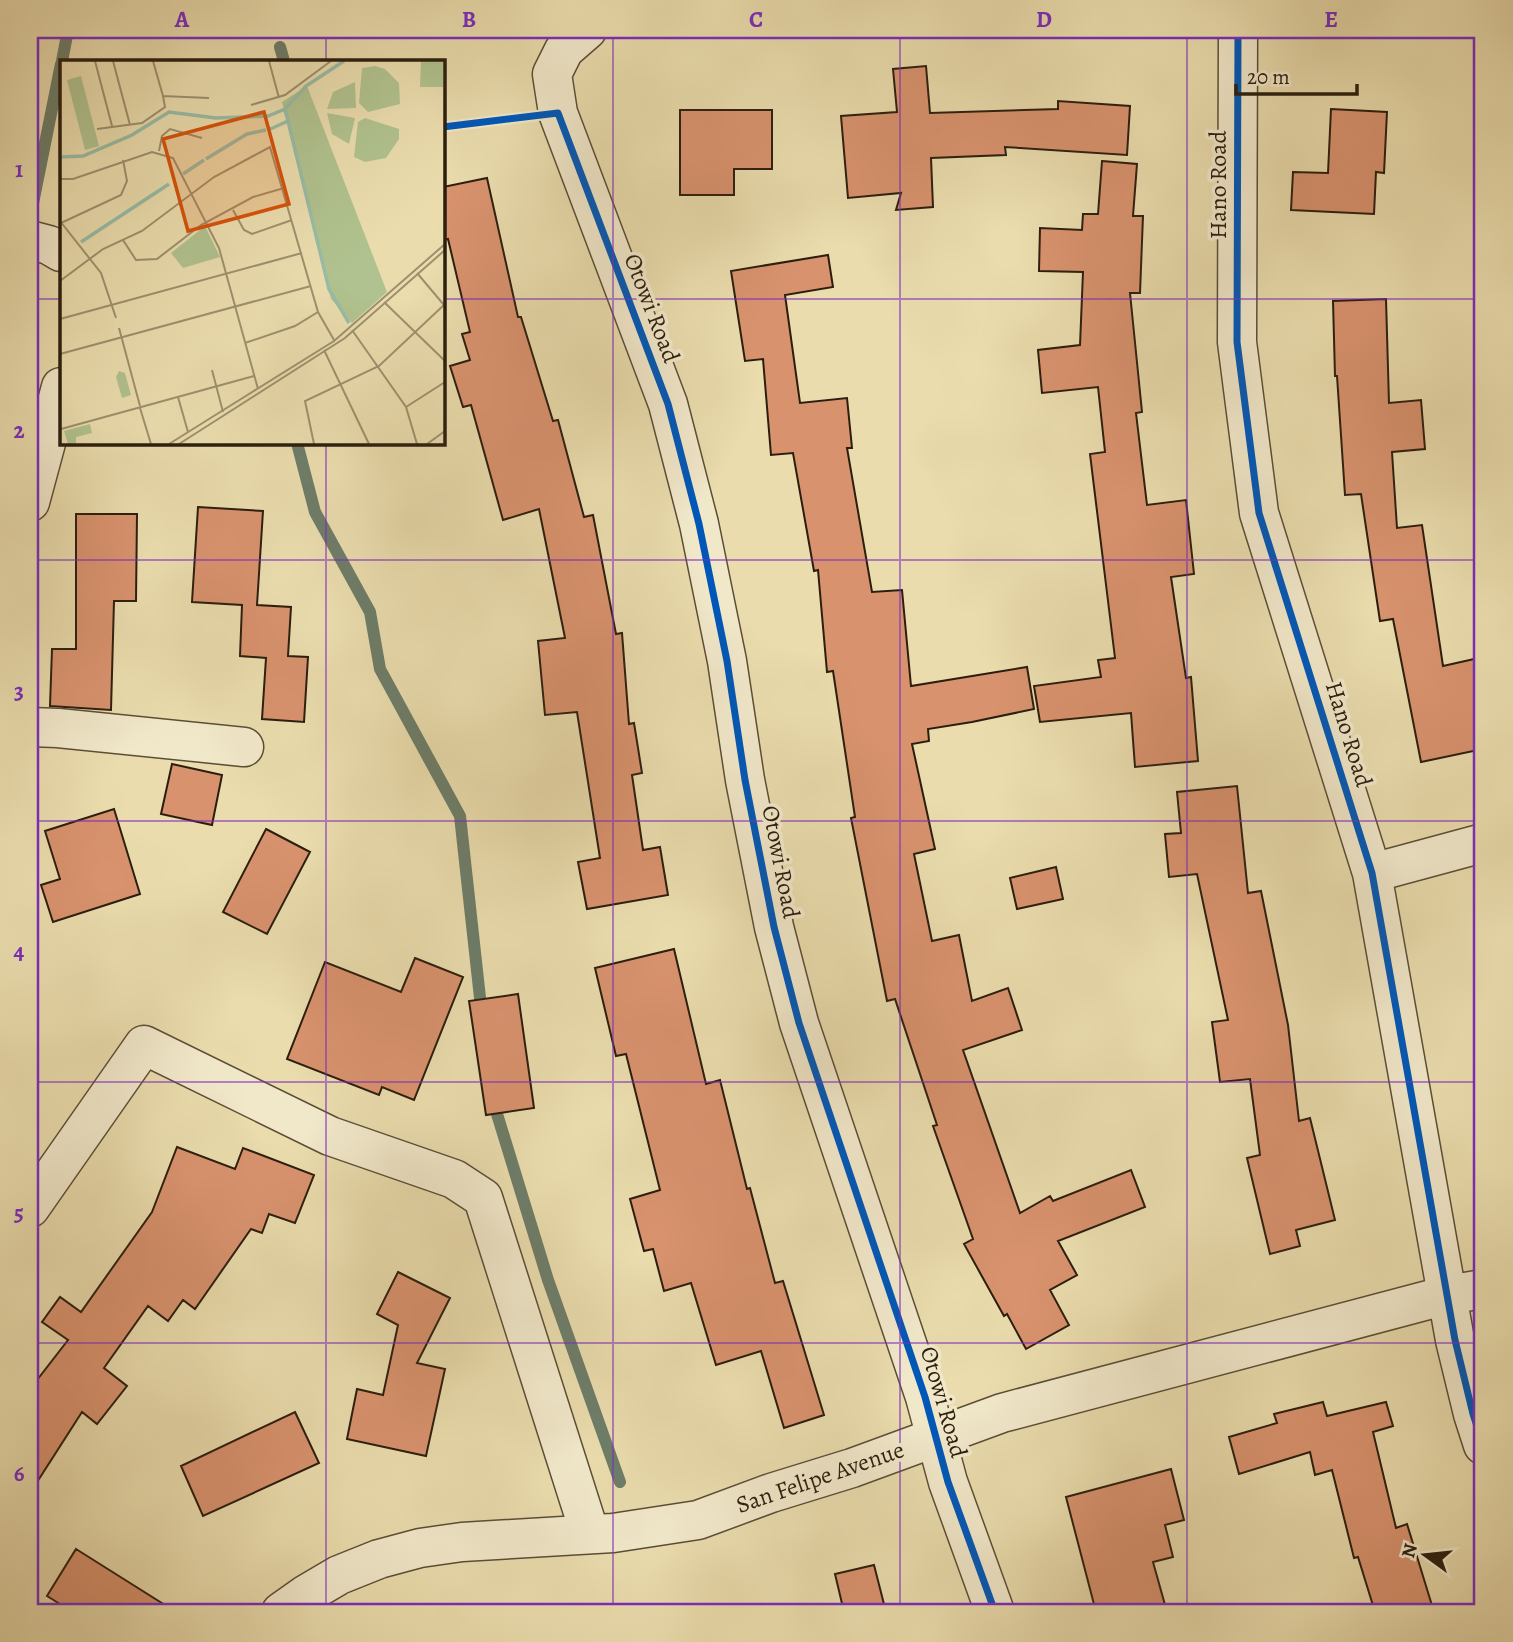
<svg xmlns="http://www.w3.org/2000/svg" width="1513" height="1642" viewBox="0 0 1513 1642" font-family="Alegreya,serif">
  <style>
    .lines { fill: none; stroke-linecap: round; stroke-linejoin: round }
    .stream { stroke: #6d7d69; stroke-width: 12 }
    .building { fill: #d8926e; stroke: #2b1e0f; stroke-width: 2 }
    .minor-casing { stroke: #5b4e36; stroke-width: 41 }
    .minor { stroke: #f1e8ca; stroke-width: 38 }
    .cycleway-casing { stroke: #f1e8ca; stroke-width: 11 }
    .cycleway { stroke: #0057b8; stroke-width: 7 }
    .grid { fill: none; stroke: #7b2cbf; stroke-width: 2; stroke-opacity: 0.55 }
    .labels { text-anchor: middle; stroke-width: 7; stroke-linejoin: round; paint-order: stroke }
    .street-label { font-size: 24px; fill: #2b1e0f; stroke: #f1e8ca }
    .inset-river { fill: none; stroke: #99bca5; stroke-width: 3.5 }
    .inset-road { fill: none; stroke: #9e906e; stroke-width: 2 }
    .view { fill: #d5530c; fill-opacity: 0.15; stroke: #d5530c; stroke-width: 3.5 }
    .inset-edge { fill: none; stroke: #2b1e0f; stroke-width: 3.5 }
    .neatline { fill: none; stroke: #7b2cbf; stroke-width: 2.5 }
    .grid-label { font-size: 23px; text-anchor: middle; font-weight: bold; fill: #7b2cbf }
  </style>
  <rect width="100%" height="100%" fill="#eadcad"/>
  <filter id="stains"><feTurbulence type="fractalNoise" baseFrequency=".00286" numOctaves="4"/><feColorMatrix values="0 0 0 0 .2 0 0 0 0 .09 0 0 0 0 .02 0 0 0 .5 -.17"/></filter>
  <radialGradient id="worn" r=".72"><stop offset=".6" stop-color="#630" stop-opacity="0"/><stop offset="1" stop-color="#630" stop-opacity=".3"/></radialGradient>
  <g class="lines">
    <path class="stream" d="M280,47L284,61
      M62,61L68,30
      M30,218L61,64
      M297,443L315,512L370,612L380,669L460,816L482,1016
      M497,1114L548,1280L620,1482"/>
  </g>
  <path class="building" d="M926,66L930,113L1058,109V101L1130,106L1127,155L1005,147L1006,155L931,158L933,207L896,210L901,193L848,198L841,116L897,112L893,69Z
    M1331,109L1387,112L1384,173L1376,172L1374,214L1291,210L1293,172L1328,173Z
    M680,110H772V169H734V195H680Z
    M1102,161L1137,164L1133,216H1143L1140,293H1130L1142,412L1136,413L1147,505L1186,500L1194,574L1171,577L1186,678L1191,677L1198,761L1135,767L1131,713L1040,722L1034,686L1101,677L1098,660L1115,658L1090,454L1105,452L1098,387L1042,393L1038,350L1080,345L1083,272L1039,271L1040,228L1082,230L1083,214H1098Z
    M487,178L518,317H521L553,421L558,420L584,517L593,515L616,634L622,633L629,724L634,723L642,773L632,775L643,850L660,847L668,895L587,909L578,862L600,858L577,712L545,715L538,641L565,638L539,509L503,520L471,405L463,407L450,366L470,360L462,334L470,332L448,239L443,240V187Z
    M828,255L833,287L785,295L800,403L847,398L852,448H847L872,592L902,590L911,686L1027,667L1034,709L972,722L928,729L929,741L912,744L935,849L914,854L932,941L959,935L972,1001L1008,988L1022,1030L963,1050L1020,1213L1050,1196L1053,1201L1131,1170L1145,1207L1058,1241L1077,1275L1050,1290L1069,1325L1026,1349L1007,1314L1004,1316L964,1244L973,1239L933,1126L937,1125L895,999L887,1001L851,818L855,817L833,671L827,672L818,570L814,571L793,453L771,455L763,359L745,361L731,271Z
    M1386,299L1389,403L1421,400L1425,449L1392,452L1397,528L1422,525L1443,666L1483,657V749L1421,762L1393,619L1380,621L1361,494L1345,495L1337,376H1335L1333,301Z
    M198,507L263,511L257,605L291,607L288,656L308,657L304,722L262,719L266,658L240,656L242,605L192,602Z
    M76,514H137L136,601H114L111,710L50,706L52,649H76Z
    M172,764L222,775L212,825L161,814Z
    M1237,786L1248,893L1261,891L1288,1025L1299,1121L1310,1118L1335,1220L1296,1230L1300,1246L1270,1254L1247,1158L1260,1155L1250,1079L1220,1082L1212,1022L1228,1020L1197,874L1169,877L1165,834L1181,833L1177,792Z
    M114,809L140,894L53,922L41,885L60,879L45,831Z
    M266,829L310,852L267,934L223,912Z
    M1056,867L1063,899L1017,909L1010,878Z
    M674,949L706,1084L720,1080L747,1189L750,1188L775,1283L783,1281L824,1415L784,1428L761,1351L716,1365L691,1283L664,1291L653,1249L644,1251L630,1199L660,1190L626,1054L616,1056L595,968Z
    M415,958L463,977L414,1100L382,1087L379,1095L287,1059L325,962L401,992Z
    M518,994L534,1108L486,1115L469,1001Z
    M177,1147L235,1169L243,1148L314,1175L295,1223L269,1214L262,1233L251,1229L195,1309L183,1300L168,1321L148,1306L104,1368L127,1386L97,1424L82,1412L30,1493V1380H37L68,1340L42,1322L60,1297L81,1312L152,1212Z
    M398,1272L450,1298L417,1363L445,1369L426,1456L347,1439L357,1389L383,1395L398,1325L377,1314Z
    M1323,1402L1327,1416L1386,1402L1393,1426L1373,1432L1396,1528L1407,1524L1434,1612H1375L1358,1557L1354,1558L1332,1470L1315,1475L1310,1452L1239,1474L1229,1437L1277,1423L1274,1414Z
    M295,1412L319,1463L203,1516L181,1466Z
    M1171,1469L1184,1520L1165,1525L1173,1557L1153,1562L1167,1612H1096L1066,1497Z
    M76,1549L176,1612H73L47,1596Z
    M874,1565L886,1612H844L835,1574Z"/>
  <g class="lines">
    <defs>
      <path id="minor" d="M587,30L564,50L552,74L558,113L668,404L699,524L727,661L745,780L774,927L799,1023L925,1397L948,1482L995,1612
        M1238,30L1237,342L1259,513L1372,873L1455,1340L1473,1414L1483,1445
        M30,240L49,245L61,252
        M30,502L61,387
        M30,727L58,728L244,747
        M1372,873L1483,843
        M30,1208L144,1045L330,1136L454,1179L483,1198L590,1534
        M281,1612L305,1595L339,1575L379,1559L420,1548L462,1542L613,1533L698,1520L771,1493L852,1468L1002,1413L1447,1295L1483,1289"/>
    </defs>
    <use href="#minor" class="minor-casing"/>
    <use href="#minor" class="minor"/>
    <defs>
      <path id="cycleway" d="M1238,30L1237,342L1259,513L1372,873L1455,1340L1473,1414L1483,1445
        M443,127L558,113L668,404L699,524L727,661L745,780L774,927L799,1023L925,1397L948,1482L995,1612"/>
    </defs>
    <use href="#cycleway" class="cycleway-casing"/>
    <use href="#cycleway" class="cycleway"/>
  </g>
  <path class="grid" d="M326,30V61M613,30V1612M900,30V1612M1187,30V1612M30,299H61M443,299H1483M326,443V1612M30,560H1483M30,821H1483M30,1082H1483M30,1343H1483"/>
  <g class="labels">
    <g class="street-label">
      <text transform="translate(1218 185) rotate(-90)" y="8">Hano Road</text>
      <text transform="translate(652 308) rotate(69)" y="8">Otowi Road</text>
      <text transform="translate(1349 734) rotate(73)" y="8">Hano Road</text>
      <text transform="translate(781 862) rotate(79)" y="8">Otowi Road</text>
      <text transform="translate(944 1402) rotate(74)" y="8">Otowi Road</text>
      <text transform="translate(820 1477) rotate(-19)" y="8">San Felipe Avenue</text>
    </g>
  </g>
  <g transform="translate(60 60)">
    <rect width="385" height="385" fill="#eadcad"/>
    <path d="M361,1H384L383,27H360ZM315,6L325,9L339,23L340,44L308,52L299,43L302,8ZM21,16L39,86L25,90L7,20ZM295,22L296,48L267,49L273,32ZM247,26L327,232L292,263L271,239L222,42ZM267,53L295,58L289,84L272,74ZM305,58L339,69V79L326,98L305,102L294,97L298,62ZM145,166L160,197L123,208L111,193ZM59,311L65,313L71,335L62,338L56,317ZM30,364L32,373L16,377V384H8L4,371Z" fill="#b0c28f"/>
    <path class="inset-river" d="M228,61L269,229L289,263M208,70L228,61L225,50M0,97L23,96L72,75L109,52L156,58L208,56L225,49L246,26L284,1M146,99L187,74L206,70M123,114L144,100M21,182L109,124"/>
    <path class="inset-road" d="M35,1L52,66M53,1L70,65M93,1L103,36M209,1L219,38M191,45L225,35L271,1M37,69L82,63L105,47L103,36L149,38M99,91L102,76L110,69L142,78M0,119H13L92,92L113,98L159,188L198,329M173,150L184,170L192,174L232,160M0,161L41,213L56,258M1,163L61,135L67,121L63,100M63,180L76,200L97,199L141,165L193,137L224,128M357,213L384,245M0,221L43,189L82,171L154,117L210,87L258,252L274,280M324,242L385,301M0,259L242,193M59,268L80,346M292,270L346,347L357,384M185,283L235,266L258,252M264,290L309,384M0,294L251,226M152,310L163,352M118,337L128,372M346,347L385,322M80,348L91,384M1,369L194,316M109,384L274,281L385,184M119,384L285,278L385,190M254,384L245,341L319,306L385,244M367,384L385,371"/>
    <path class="view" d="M204,52L229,144L128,171L103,79Z"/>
    <rect width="385" height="385" class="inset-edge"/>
  </g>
  <rect width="1513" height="1642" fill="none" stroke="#eadcad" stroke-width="77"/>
  <g transform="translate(1425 1555) rotate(285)" stroke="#f1e8ca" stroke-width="5" paint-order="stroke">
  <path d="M0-5L12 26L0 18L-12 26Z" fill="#2b1e0f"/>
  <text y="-10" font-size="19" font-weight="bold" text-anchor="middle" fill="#2b1e0f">N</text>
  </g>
  <path d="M1236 84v10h121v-10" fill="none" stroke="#2b1e0f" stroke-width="3.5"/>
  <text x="1247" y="84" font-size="21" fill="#2b1e0f" stroke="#f1e8ca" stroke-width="5" paint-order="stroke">20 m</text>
  <rect x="38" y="38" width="1436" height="1566" class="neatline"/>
  <g class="grid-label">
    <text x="182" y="27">A</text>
    <text x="469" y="27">B</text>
    <text x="756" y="27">C</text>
    <text x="1044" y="27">D</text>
    <text x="1331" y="27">E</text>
    <text x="19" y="177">1</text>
    <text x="19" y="438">2</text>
    <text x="19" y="699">3</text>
    <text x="19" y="959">4</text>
    <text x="19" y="1220">5</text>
    <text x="19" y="1481">6</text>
  </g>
  <rect width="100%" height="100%" filter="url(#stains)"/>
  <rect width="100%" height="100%" fill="url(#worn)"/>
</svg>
